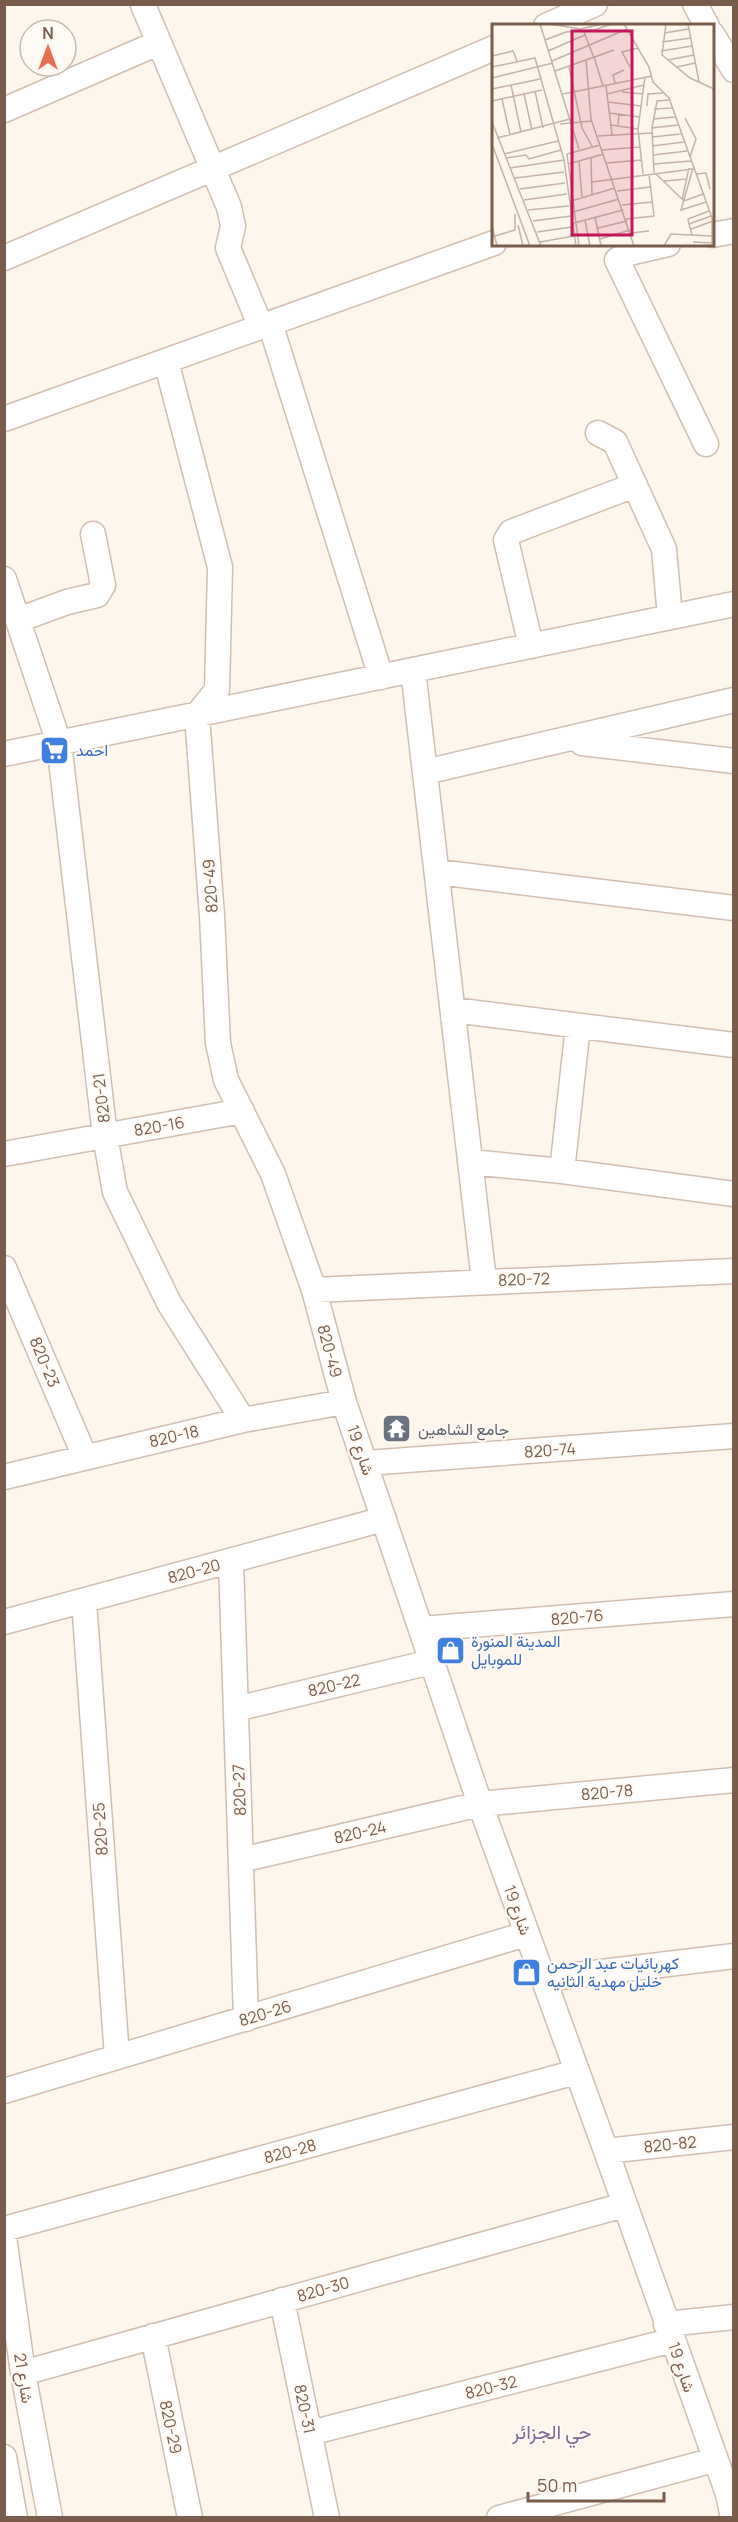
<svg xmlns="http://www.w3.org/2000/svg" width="738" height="2522" viewBox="0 0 738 2522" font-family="Manrope,Vazirmatn,sans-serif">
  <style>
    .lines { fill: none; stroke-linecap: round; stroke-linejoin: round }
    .minor-casing { stroke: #d1beb0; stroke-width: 27 }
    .minor { stroke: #fff; stroke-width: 24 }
    .labels { text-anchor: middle; stroke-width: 4.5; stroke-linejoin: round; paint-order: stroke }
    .shop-label { font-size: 16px; fill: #366cbe; stroke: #fffaf3; text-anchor: start }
    .street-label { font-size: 16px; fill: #7a5c4d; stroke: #fffaf3 }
    .worship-label { font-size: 16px; fill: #5b616d; stroke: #fffaf3; text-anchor: start }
    .quarter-label { font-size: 20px; fill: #846695; stroke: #fffaf3 }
    .inset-road { fill: none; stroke: #c5b3a7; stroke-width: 1.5 }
    .view { fill: #c2185b; fill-opacity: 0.15; stroke: #c2185b; stroke-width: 3 }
    .inset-edge { fill: none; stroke: #7a5c4d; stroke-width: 3 }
  </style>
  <rect width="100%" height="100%" fill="#fdf6ec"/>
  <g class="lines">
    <defs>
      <path id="minor" d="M695,4L707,26
        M143,5L229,207L233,226L228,248L261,327
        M546,26L595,4
        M712,34L734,70
        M4,110L158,43
        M712,235L734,231
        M668,244L629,253L617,260L706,444
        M4,258L494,48
        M270,323L381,677
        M166,361L220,567L217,690L197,715L212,916L218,1043L226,1080L273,1174L314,1290L344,1402L480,1804L606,2151L728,2494L733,2518
        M4,419L494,243
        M598,433L615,442L664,549L670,617
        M4,579L59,743L105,1136L115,1192L169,1303L243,1420
        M18,620L67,602L97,595L103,585L93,534
        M531,646L506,540L511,532L635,485
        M413,670L484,1281
        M582,743L734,761
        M4,754L734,604
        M425,772L734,700
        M437,872L734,908
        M453,1010L734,1045
        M4,1154L242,1111
        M470,1162L562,1171L578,1026
        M562,1171L734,1194
        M4,1268L85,1457
        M314,1290L734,1271
        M366,1463L734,1436
        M4,1477L243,1420L344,1402
        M231,1561L246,2019
        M84,1601L117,2057
        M4,1622L384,1519
        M421,1629L734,1604
        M236,1709L431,1662
        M241,1860L480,1804L734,1780
        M544,1979L734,1956
        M4,2091L526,1934
        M606,2151L734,2137
        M4,2229L576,2072
        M4,2237L23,2373L50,2518
        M282,2300L327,2518
        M666,2324L734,2317
        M153,2336L190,2518
        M23,2373L624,2205
        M310,2433L673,2340
        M4,2457L15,2518
        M499,2518L714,2460"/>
    </defs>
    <use href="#minor" class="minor-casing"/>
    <use href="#minor" class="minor"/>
  </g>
  <defs>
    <symbol id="supermarket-square" viewBox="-11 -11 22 22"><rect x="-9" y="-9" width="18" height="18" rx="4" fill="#3f7fe0" stroke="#fffaf3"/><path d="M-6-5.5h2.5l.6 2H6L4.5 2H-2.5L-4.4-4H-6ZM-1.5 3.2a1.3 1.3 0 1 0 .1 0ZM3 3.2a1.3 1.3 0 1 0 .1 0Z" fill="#fff"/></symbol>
    <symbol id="temple-square" viewBox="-11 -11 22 22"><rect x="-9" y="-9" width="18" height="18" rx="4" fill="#6b7280" stroke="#fffaf3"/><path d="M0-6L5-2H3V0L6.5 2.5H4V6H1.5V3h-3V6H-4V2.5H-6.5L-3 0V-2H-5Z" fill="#fff"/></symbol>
    <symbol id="shop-square" viewBox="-11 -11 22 22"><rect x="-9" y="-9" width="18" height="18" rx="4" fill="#3f7fe0" stroke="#fffaf3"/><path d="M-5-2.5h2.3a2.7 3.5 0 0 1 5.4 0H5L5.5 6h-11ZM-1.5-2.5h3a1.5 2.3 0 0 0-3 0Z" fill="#fff"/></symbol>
  </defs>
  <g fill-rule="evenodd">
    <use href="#supermarket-square" x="38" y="734" width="33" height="33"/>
    <use href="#temple-square" x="380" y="1412" width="33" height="33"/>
    <use href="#shop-square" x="434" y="1634" width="33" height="33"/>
    <use href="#shop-square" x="510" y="1956" width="33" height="33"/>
  </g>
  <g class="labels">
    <g class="shop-label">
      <text x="76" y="756">احمد</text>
      <text x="471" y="1647">المدينة المنورة<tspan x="471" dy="18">للموبايل</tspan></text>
      <text x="547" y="1969">كهربائيات عبد الرحمن<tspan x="547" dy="18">خليل مهدية الثانيه</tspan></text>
    </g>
    <g class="street-label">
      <text transform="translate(210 886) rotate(-94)" y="6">820-49</text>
      <text transform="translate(101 1098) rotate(-97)" y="6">820-21</text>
      <text transform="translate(159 1126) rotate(-10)" y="6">820-16</text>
      <text transform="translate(524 1279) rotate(-2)" y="6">820-72</text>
      <text transform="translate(330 1351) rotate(75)" y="6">820-49</text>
      <text transform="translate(45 1362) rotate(67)" y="6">820-23</text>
      <text transform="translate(174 1436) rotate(-13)" y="6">820-18</text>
      <text transform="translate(361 1450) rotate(71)" y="6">شارع 19</text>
      <text transform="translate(550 1450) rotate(-4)" y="6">820-74</text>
      <text transform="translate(194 1571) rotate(-15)" y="6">820-20</text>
      <text transform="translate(577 1617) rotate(-5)" y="6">820-76</text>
      <text transform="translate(334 1685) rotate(-13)" y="6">820-22</text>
      <text transform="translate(239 1790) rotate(-92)" y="6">820-27</text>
      <text transform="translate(607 1792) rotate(-5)" y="6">820-78</text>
      <text transform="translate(100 1829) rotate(-94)" y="6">820-25</text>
      <text transform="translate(360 1832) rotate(-13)" y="6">820-24</text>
      <text transform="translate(518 1910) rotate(70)" y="6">شارع 19</text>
      <text transform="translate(265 2013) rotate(-17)" y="6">820-26</text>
      <text transform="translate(670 2144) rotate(-6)" y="6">820-82</text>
      <text transform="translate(290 2151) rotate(-15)" y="6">820-28</text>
      <text transform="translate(323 2289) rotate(-16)" y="6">820-30</text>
      <text transform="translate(682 2367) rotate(71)" y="6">شارع 19</text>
      <text transform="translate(24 2378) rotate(81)" y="6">شارع 21</text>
      <text transform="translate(491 2387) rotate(-14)" y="6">820-32</text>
      <text transform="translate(305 2409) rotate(78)" y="6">820-31</text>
      <text transform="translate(171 2427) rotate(78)" y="6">820-29</text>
    </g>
    <g class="worship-label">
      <text x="418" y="1435">جامع الشاهين</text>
    </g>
    <g class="quarter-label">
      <text x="552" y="2439">حي الجزائر</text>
    </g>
  </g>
  <g transform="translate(492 24)">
    <rect width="222" height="222" fill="#fdf6ec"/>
    <path class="inset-road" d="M48,0L87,125M58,0L88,5L111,0M132,0L157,43L161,58L177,74L220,194V222M174,0L170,31L198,54L222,65M196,0L207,58M92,8L102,34M172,9L197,5M53,16L74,8L102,6L120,0M170,18L199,14M56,27L93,11M169,27L200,22M0,32L21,27L25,37M102,33L111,62M94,36L99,95L142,222M176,36L202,31M60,37L135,5M0,43L43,34L72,136L84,222M77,43L90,104L100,122M138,43L130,28L146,24M185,43L203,39M63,47L122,26M0,54L61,39M123,59L121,51L132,46M19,61L29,108M114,62L120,111M0,65L48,55M43,67L51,104M130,68L151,70M32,70L40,106M71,70L160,52M115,70L152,61M10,75L18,111M0,77L50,66M116,78L149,82M155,82L156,70L171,69M162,85L180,84M117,89L148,93M193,94L204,115L198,133M161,95L183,93M0,98L49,222M68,100L100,97M119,101L126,102L127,90M126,102L146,105M160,104L165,77L177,76M106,112L160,109M160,113L189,110M5,114L78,95M0,120L38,222M160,122L192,118M110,126L148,123M12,130L66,117M161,131L195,127M14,134L34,131L37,135L69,126M99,134L100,171M87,137L90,174M115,139L149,136M76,140L112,130M162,140L199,137M18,144L72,136M201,144L189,186L214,178M162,149L160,104L186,101M151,150L146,105L153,53M164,150L192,177L211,170M204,150L214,149L218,165M23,154L72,148M172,157L195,155M100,158L201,145M28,165L73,159M125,167L158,163M32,176L75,170M190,176L197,144M79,177L123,164M130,181L160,178M36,186L77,182M81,188L127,175M103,193L109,222M134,195L162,192L157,150M93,196L98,222M41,197L79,192M82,199L131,186M197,200L196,195L217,187M26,201L31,222M0,202L5,222M106,204L135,197M199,205L221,197M45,208L80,203M139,209L157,207M200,211L197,200L219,192M0,213L23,206V190M108,215L138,206M48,218L82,212M201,218L220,219M87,222L75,130L108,121M172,222L179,210L220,212"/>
    <path class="view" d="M80,7H140V211H80Z"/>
    <rect width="222" height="222" class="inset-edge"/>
  </g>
  <rect width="738" height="2522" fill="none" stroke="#7a5c4d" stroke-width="12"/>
  <g transform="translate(48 48)"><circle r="28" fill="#fffaf3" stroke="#cabbb1" stroke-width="1.5"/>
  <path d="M0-4.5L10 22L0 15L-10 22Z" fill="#e76f51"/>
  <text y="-9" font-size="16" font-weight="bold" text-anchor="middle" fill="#7a5c4d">N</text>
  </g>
  <path d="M528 2492v9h136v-9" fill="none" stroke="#7a5c4d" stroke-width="3"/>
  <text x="537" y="2492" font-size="18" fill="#7a5c4d" stroke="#fffaf3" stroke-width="4.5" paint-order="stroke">50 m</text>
</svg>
